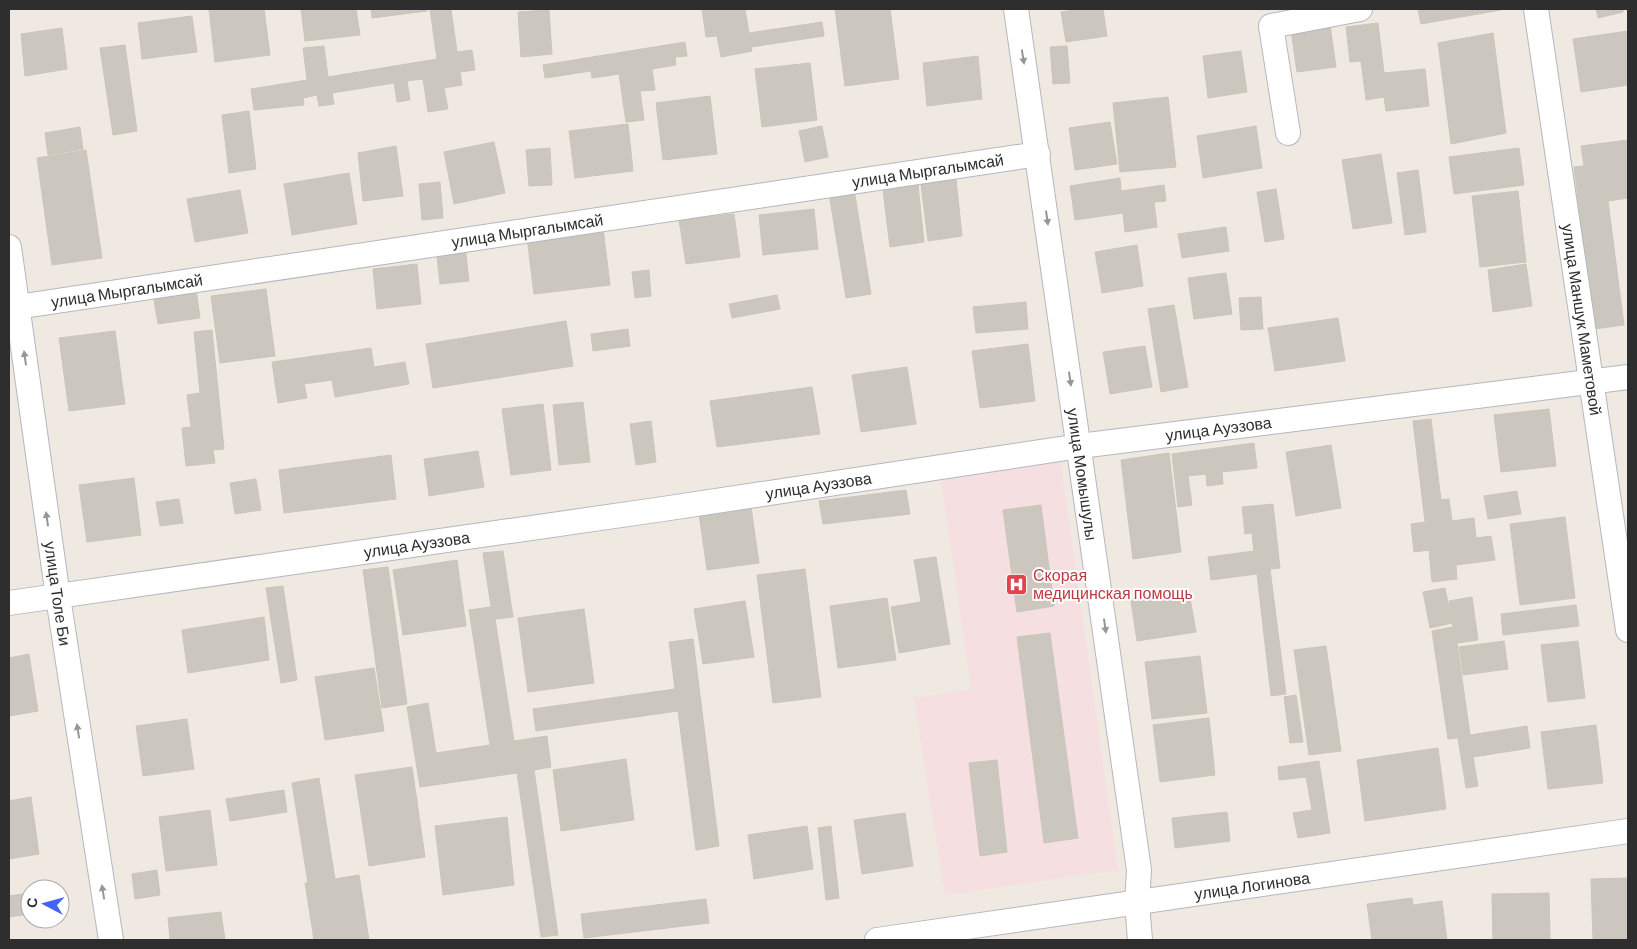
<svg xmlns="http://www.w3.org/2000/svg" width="1637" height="949" viewBox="0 0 1637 949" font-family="Barlow,sans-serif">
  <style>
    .medical { fill: #f5dfe0 }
    .building { fill: #cbc7bf; stroke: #cbc5ba }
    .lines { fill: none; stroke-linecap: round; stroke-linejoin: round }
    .street-casing { stroke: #b4b7c1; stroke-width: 26 }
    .street { stroke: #fff; stroke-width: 24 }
    .oneway { fill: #969696 }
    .labels { text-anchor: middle; stroke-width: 4; stroke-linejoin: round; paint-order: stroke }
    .street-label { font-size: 16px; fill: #2e2e2e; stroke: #fff }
    .health-label { font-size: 16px; fill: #be3a42; stroke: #fff; text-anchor: start }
  </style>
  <rect width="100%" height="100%" fill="#efe9e1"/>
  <path class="medical" d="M1060,459L1118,870L945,895L914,698L971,689L941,480Z"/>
  <path class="building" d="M209,9H264L270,55L215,62Z
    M301,9H356L360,35L305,41Z
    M371,9H427V11L372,18Z
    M430,9H451L457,52L472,50L475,70L460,72L462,85L444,88L448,109L428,112L423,79L407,81L410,100L397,102L394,83L332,93L334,104L319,106L317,95L303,98L304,105L254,110L251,89L307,80L303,48L324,46L328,77L437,59Z
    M702,9H745L749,33L822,22L824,36L751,47L752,51L721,57L717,36L706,37Z
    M835,9H890L899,79L845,86Z
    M1081,9H1103L1107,36L1066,42L1061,12Z
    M1418,9H1501V10L1421,24Z
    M1596,9H1623V12L1598,18Z
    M549,10L552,54L521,57L518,12Z
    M192,16L197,52L142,59L138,23Z
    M1378,23L1384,73L1425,69L1429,106L1386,111L1384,97L1366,100L1361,61L1350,62L1346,27Z
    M1330,25L1336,67L1297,72L1291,30Z
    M62,28L67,69L25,76L21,34Z
    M1628,31V85L1581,92L1573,39Z
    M1493,33L1506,133L1451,144L1438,43Z
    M685,42L687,56L675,57L676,65L652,69L655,90L640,91L644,120L626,122L619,74L592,78L591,71L545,78L543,65Z
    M125,45L137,131L113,135L100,48Z
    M1067,46L1070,83L1053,84L1050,47Z
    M1241,51L1247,92L1208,98L1203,56Z
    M978,56L982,99L927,106L923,63Z
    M810,63L817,120L762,127L755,69Z
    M710,96L717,154L663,160L656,103Z
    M1168,97L1176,167L1120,172L1113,103Z
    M249,111L256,169L229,173L222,115Z
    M1110,122L1117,164L1075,170L1069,128Z
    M628,124L633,171L575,178L569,131Z
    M822,126L828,157L805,162L799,131Z
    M1256,126L1262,168L1203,178L1197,136Z
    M80,127L83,149L48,155L45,133Z
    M1628,140V198L1608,201L1624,325L1594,329L1574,167L1584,166L1581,146Z
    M494,142L505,193L454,204L444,152Z
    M396,146L403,196L363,201L358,153Z
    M550,148L552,185L529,186L526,150Z
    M1519,148L1524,185L1454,194L1449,157Z
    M86,150L102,258L52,265L37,158Z
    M1381,154L1392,223L1353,229L1342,160Z
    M1418,170L1426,232L1405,235L1397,173Z
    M349,173L357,224L292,235L284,184Z
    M1120,178L1121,191L1164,185L1166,201L1154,202L1157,227L1125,232L1123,213L1075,220L1070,186Z
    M956,179L962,236L928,241L921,184Z
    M440,182L443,218L422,220L419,184Z
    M853,183L871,294L846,298L828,187Z
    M918,185L924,242L890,247L883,190Z
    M1276,189L1284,239L1265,242L1257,192Z
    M240,190L248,233L195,242L187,199Z
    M1518,191L1526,262L1480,267L1472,196Z
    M814,209L818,249L763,255L759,215Z
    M734,214L740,257L686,264L679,220Z
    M1226,227L1229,251L1182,258L1178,234Z
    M603,228L610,285L534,294L527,237Z
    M465,245L469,281L440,284L436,248Z
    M1137,245L1143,286L1102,293L1095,252Z
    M417,264L421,304L377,309L373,269Z
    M1526,264L1532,306L1493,312L1488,270Z
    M649,270L651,296L635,298L632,272Z
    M1226,273L1232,314L1194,319L1188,278Z
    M195,281L200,318L158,324L152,288Z
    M266,289L275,356L220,363L211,296Z
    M777,295L780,309L732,318L729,304Z
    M1261,297L1263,329L1241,330L1239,298Z
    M1026,302L1028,329L976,333L973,307Z
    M1174,305L1188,387L1161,392L1148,309Z
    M1338,318L1345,361L1275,371L1268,328Z
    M566,321L573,366L433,388L426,344Z
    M628,329L630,346L593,351L591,334Z
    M212,330L224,449L213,450L215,463L186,466L182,428L191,427L187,395L200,393L194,332Z
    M115,331L125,404L69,411L59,338Z
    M1028,344L1035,401L980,408L972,351Z
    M1145,346L1152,387L1110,394L1103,352Z
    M371,348L374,367L405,362L409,384L335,397L332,380L304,384L307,398L278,403L272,362Z
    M907,367L916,424L861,432L852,375Z
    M812,387L820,434L717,447L710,401Z
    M583,402L590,462L559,465L553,405Z
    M543,404L551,470L511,475L502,409Z
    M1549,409L1556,466L1501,472L1494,415Z
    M1431,419L1441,500L1449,499L1452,521L1474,518L1476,538L1491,536L1495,560L1456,565L1457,579L1432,582L1429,550L1414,552L1411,524L1425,522L1413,421Z
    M651,421L656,462L636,465L630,424Z
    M1254,443L1257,468L1222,472L1223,484L1207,486L1206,474L1188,476L1192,505L1178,507L1172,454Z
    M1331,445L1341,508L1296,516L1286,452Z
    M478,451L484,487L429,496L424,459Z
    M1169,453L1181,552L1133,559L1121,460Z
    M391,455L396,499L284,513L279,470Z
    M134,478L141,535L87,542L79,485Z
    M256,479L261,510L235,514L230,483Z
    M906,490L910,514L823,524L819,501Z
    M1517,491L1521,514L1488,519L1484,496Z
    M179,499L183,523L160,526L156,502Z
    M1273,504L1280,568L1270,569L1286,694L1271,696L1257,574L1211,580L1208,557L1254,551L1252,533L1245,534L1242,507Z
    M1041,505L1054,606L1017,612L1003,510Z
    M751,507L759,563L707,570L699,514Z
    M1565,517L1575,598L1520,605L1510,524Z
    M503,551L513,617L495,619L514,741L547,736L551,767L534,770L558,935L541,937L517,773L420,787L407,707L428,703L436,753L490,745L469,610L491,607L483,553Z
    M936,557L950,644L899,653L891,607L921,602L914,560Z
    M457,560L466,626L403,635L393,570Z
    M388,567L407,704L382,708L363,570Z
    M805,569L821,697L773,703L757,575Z
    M283,586L297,680L281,683L266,588Z
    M1445,588L1452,623L1430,628L1423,592Z
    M1189,592L1196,632L1137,641L1131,601Z
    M1472,597L1478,640L1457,643L1470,735L1527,726L1530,748L1473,757L1478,786L1466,788L1458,738L1448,739L1432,631L1453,627L1449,601Z
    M887,598L896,660L838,668L830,606Z
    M745,601L754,657L703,664L694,609Z
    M1576,605L1579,626L1503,635L1501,614Z
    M584,609L594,683L528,692L518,618Z
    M264,617L269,660L188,673L182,630Z
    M1050,633L1078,838L1044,843L1017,637Z
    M693,639L719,846L696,850L678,711L536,731L533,709L675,689L669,642Z
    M1504,641L1508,669L1463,675L1459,647Z
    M1578,641L1585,698L1548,702L1541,645Z
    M1326,646L1341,751L1309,755L1294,650Z
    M29,654L38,711L9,716V658Z
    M1200,656L1207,713L1152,719L1145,662Z
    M374,668L384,731L325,740L315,677Z
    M1296,695L1303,742L1290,743L1284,697Z
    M1209,718L1215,775L1160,782L1153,725Z
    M187,719L194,769L143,776L136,726Z
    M1596,725L1603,783L1548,789L1541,732Z
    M1438,748L1446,809L1365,821L1357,760Z
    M626,759L634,820L561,831L553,770Z
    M997,760L1007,852L980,856L969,763Z
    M1319,761L1330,833L1298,838L1293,813L1312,810L1306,777L1279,780L1278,767Z
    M412,767L425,857L369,866L355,775Z
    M319,778L335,879L359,875L369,940H314L305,883H308L292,783Z
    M284,790L287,812L230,821L226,799Z
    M31,797L39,854L9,859V801Z
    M210,810L217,865L166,871L159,817Z
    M1227,812L1230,841L1175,848L1172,818Z
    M905,813L913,866L862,874L854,820Z
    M507,817L514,885L443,895L435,826Z
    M807,826L813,869L754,879L748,835Z
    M831,826L839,898L826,900L818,828Z
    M157,870L160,895L135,899L132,874Z
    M1628,878V940H1593L1591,879Z
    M30,893V914L9,917V896Z
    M1549,893L1550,940H1493L1492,894Z
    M1412,898L1413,905L1442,901L1447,940H1372L1367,904Z
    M706,899L709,923L584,938L581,914Z
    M221,912L225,940H170L168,918Z"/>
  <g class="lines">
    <defs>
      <g id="street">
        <path id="s1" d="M1016,9L1139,870L1137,903L1140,940"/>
        <path id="s2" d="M1536,9L1628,630"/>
        <path d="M1288,133L1271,26L1360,9"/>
        <path id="s3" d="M9,247L58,597L111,940"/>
        <path id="s4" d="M17,307L1038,154"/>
        <path id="s5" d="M9,603L663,509L1080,446L1628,377"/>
        <path id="s6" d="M877,940L1628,831"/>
      </g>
    </defs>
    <use href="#street" class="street-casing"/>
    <use href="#street" class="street"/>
  </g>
  <defs><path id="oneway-solid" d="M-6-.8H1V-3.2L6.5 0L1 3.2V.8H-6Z" transform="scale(1.25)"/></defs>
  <g class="oneway">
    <use href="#oneway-solid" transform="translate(1023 57) rotate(81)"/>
    <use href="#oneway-solid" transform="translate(1047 218) rotate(82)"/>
    <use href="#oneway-solid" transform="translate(25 358) rotate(-98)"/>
    <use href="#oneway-solid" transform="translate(1070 379) rotate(82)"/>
    <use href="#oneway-solid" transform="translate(47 519) rotate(-98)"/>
    <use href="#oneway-solid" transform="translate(1105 626) rotate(82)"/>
    <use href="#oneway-solid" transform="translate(78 731) rotate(-99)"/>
    <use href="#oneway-solid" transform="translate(103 892) rotate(-99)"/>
  </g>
  <defs>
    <symbol id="hospital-square" viewBox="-11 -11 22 22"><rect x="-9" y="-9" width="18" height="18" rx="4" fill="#e0444e" stroke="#fff"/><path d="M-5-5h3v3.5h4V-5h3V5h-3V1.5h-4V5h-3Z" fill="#fff"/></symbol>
  </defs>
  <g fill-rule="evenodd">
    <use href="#hospital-square" x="1004" y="572" width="25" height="25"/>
  </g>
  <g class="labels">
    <g class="street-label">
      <text dy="6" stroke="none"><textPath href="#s4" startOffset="921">улица Мыргалымсай</textPath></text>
      <text dy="6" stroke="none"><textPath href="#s4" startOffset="516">улица Мыргалымсай</textPath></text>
      <text dy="6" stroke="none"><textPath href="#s4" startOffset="111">улица Мыргалымсай</textPath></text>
      <text dy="6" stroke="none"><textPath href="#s2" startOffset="314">улица Маншук Маметовой</textPath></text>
      <text dy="6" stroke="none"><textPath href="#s5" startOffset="1222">улица Ауэзова</textPath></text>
      <text dy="6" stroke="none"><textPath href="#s1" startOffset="470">улица Момышулы</textPath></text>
      <text dy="6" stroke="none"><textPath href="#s5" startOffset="818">улица Ауэзова</textPath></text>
      <text dy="6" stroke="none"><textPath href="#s5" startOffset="412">улица Ауэзова</textPath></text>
      <text dy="6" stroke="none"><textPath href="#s3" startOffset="350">улица Толе Би</textPath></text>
      <text dy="6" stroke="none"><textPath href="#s6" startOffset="379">улица Логинова</textPath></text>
    </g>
    <g class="health-label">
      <text x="1033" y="581">Скорая<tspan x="1033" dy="18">медицинская помощь</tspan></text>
    </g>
  </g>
  <rect width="1637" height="949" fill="none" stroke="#2e2e2e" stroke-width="20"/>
  <g transform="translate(45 904) rotate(276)"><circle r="24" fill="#ffffff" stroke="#ababab"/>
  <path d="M0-4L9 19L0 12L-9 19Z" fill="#4264fb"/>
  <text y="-8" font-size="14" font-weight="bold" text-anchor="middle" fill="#2e2e2e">С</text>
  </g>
</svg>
